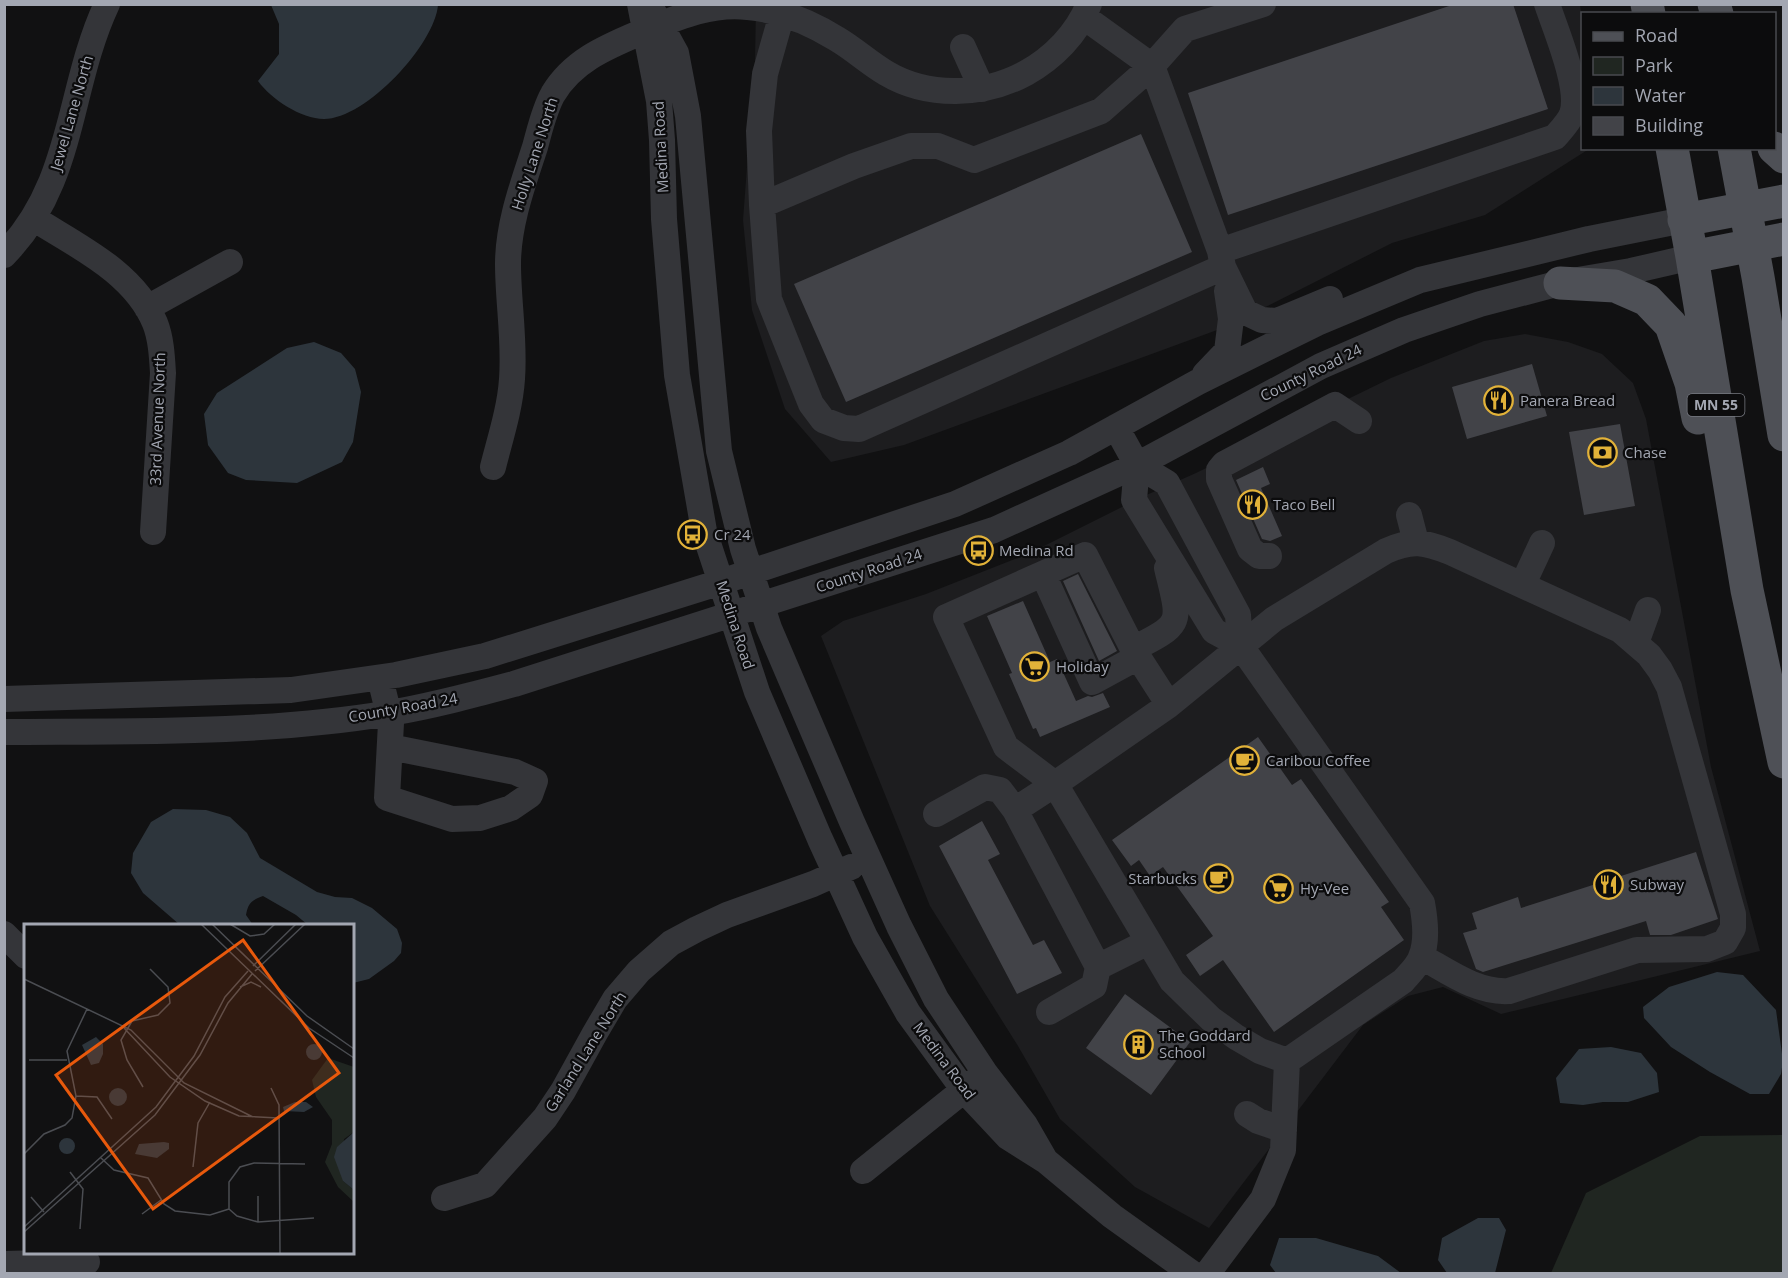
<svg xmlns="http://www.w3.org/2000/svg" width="1788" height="1278" viewBox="0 0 1788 1278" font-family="'Open Sans',sans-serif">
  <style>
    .built { fill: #1d1d1f }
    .green { fill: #202621 }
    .water { fill: #2d353c }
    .building { fill: #424348 }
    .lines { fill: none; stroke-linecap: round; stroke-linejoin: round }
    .minor { stroke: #343539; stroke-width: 26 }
    .major { stroke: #4e5056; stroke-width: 33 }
    .labels { text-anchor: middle; stroke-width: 4.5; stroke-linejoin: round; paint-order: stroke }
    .shield { fill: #0c0c0d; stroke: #767880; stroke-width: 1.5 }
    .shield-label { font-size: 14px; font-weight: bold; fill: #a3a7b2 }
    .street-label { font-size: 15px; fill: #a3a7b2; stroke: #0c0c0d }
    .poi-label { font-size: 15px; fill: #a3a7b2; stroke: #0c0c0d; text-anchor: start }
    .inset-road { fill: none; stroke: #4b4d52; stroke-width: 1.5 }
    .view { fill: #e8590c; fill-opacity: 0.15; stroke: #e8590c; stroke-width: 3 }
    .inset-edge { fill: none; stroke: #a3a7b2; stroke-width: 3 }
  </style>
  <rect width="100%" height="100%" fill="#111112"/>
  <path class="built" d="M756,5H1580L1582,18V148L1589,149L1485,215L1392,243L1228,326L904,445L831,462L785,409L752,310L743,220L755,61Z
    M1525,334L1568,342L1602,354L1633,383L1646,419L1711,767L1760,951L1501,1014L1443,987L1408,996L1363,1025L1209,1228L1135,1187L1060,1119L1018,1046L930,906L821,636L843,621L926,594L1030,553L1142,497L1196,473L1391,378L1484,341Z"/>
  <path class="green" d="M1783,1135V1273H1551L1586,1193L1700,1136Z"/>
  <path class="water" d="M271,5H438C435,44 366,119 324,119C301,119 271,99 258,81L279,54V24Z
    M314,342L341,353L355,369L361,392L353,442L342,462L297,483L246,480L228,473L208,445L204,414L217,393L287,348Z
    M173,809L206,810L230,817L247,833L260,858L317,892L335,897L352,898L372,908L397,929L402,943L401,953L394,961L369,979L353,983L352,926L308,925L296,915L263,896C252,900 248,903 246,915L253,925H180L143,893L131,873L133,853L151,822Z
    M1717,972L1743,975L1776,1010L1783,1061L1781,1074L1769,1094H1750L1710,1072L1671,1047L1644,1018L1643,1007L1669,987Z
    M1611,1047L1641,1053L1657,1073L1659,1092L1628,1102H1603L1583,1105L1560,1103L1556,1078L1579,1049Z
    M1478,1218H1499L1506,1230L1495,1273H1447L1438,1260L1442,1238Z
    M1279,1238H1316L1378,1256L1401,1273H1276L1270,1265Z"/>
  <path class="building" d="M1455,4H1513L1548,109L1228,215L1188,93Z
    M1141,134L1192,252L846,402L794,284Z
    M1532,364L1547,416L1467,439L1452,387Z
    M1620,424L1635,506L1584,515L1569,432Z
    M1263,467L1270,484L1261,488L1282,536L1270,541L1262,539L1236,480Z
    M1078,574L1117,651L1099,661L1063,581Z
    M1023,601L1050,662L1057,659L1076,701L1088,696L1092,697L1103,693L1110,707L1040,737L1036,728L1033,729L1009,674L1012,673L987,616Z
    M1258,737L1292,785L1301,779L1389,902L1381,907L1404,940L1274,1032L1223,960L1200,976L1186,955L1213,936L1163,867L1150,876L1139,860L1131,866L1112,840Z
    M982,821L1000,854L988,860L1033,945L1044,940L1062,973L1017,994L939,846Z
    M1696,852L1718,919L1671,935H1650L1646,921L1483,972L1476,969L1463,933L1477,929L1472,913L1518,897L1521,908Z
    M1125,994L1190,1042L1151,1095L1086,1048Z"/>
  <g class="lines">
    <path class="minor" d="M640,4L659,101L662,140L664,219L677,375L704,531L757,692L820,839L865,937L908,1013L964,1090L1008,1137L1046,1161L1112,1216L1193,1274
      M649,4L676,53L688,116L719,451L743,549L769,628L852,822L899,926L936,999L985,1073L1025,1125L1044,1158
      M1263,4L1185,29L1152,66L1220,251L1555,137C1561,130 1569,122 1572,114C1581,89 1556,31 1547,4
      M782,14L765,74L759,131L762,205L854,166L911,146H938L974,160L1101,111L1152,66L1084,17
      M963,47L982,89
      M762,205L769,299L811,404L823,420L844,428L859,429L1223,267L1220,251
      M33,218C77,246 134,272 155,323C161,338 162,356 163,373L153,532
      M4,255C75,183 67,89 107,4
      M1223,267L1245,312L1262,320L1277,321L1330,299
      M147,308L230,262
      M1205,374L1227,351L1231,319L1227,291
      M1116,427L1137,465L1167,483L1238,615L1240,645
      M1137,465L1134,500L1214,631L1240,645L1422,903C1425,919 1428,941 1421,957C1418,966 1409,974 1403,981L1287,1061
      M493,467C500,439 510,409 512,379C515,340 508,302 508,264C508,224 523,184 535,147C540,129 544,110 553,94C572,62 604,48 637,34C672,20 709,2 748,7C779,10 810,22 837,39C854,49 869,63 886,73C928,98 984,96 1026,73C1053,58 1077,34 1089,4
      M1409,515L1416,542
      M1269,556H1259L1250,549L1219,479V470L1224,464L1335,405L1359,421
      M1043,574L1092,682L1138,657
      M1523,584L1542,543
      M1636,643L1648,610
      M1133,649C1185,623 1180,623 1167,568
      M380,678L391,723L387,798L452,819L480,818L511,808L530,795L535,781L515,772L390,747
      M4,699L291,690L396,675L485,656L721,582L955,504L1069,453L1198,382L1317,323L1420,280L1589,239L1684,220
      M4,732C131,731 265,734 390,713C432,706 473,695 514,684L994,530L1137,465L1321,366L1404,330L1480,304L1560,283L1631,271L1692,257
      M1015,810L1098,967L1148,942
      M936,814L985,787L1000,790L1015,810L1055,784L1006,747L946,617L1085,555L1133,649L1169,705
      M4,934L26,956
      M1049,1012L1094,986L1098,967
      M1287,1061L1260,1051L1236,1037L1211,1019L1172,981L1055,784L1169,705L1274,619L1386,551C1412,539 1425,542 1450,552L1620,630L1649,655L1660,670L1669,687L1733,914V928L1725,942L1707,949L1637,950L1509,991C1477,993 1449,972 1422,957
      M1247,1114L1258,1121L1284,1130
      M863,1171L975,1081
      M444,1198L485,1185L545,1118L563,1091L595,1033L615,999L639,971L671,943L697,929L727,915L813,884L851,867
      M4,1264L87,1262
      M1207,1274L1263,1199L1283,1150L1287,1061"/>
    <path class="major" d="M1647,4L1649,14
      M1714,4L1717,14
      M1672,148L1692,257L1747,590L1784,762
      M1734,148L1758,277L1784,435
      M1774,148L1784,157
      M1684,220L1784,201
      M1692,257L1784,239
      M1560,283L1615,286L1647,300L1671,325L1691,383L1698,418"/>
  </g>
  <defs>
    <symbol id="restaurant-ring" viewBox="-11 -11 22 22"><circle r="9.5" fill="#0c0c0d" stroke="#e2b239" stroke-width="1.5"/><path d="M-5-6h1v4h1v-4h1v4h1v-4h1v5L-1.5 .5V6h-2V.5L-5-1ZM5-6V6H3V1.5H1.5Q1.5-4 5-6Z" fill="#e2b239"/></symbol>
    <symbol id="bank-ring" viewBox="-11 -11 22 22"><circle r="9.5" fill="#0c0c0d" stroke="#e2b239" stroke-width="1.5"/><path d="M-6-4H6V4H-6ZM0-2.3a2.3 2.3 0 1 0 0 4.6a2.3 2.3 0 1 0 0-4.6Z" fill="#e2b239"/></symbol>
    <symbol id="bus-ring" viewBox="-11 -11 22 22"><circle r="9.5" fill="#0c0c0d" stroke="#e2b239" stroke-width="1.5"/><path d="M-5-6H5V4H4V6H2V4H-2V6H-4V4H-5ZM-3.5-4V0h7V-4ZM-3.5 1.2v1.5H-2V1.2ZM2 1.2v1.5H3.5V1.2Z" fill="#e2b239"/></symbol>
    <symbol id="supermarket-ring" viewBox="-11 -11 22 22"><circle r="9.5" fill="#0c0c0d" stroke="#e2b239" stroke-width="1.5"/><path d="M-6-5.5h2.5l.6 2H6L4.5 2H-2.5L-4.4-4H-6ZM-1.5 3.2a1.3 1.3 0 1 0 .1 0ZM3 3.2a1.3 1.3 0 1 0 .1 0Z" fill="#e2b239"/></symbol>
    <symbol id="cafe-ring" viewBox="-11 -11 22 22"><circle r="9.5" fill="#0c0c0d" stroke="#e2b239" stroke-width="1.5"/><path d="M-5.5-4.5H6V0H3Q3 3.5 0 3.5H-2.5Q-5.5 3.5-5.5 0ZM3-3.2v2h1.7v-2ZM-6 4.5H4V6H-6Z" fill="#e2b239"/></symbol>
    <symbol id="building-ring" viewBox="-11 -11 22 22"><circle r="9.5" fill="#0c0c0d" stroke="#e2b239" stroke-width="1.5"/><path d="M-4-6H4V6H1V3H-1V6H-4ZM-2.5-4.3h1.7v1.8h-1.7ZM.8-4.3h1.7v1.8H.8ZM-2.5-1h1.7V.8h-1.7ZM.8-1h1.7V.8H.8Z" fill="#e2b239"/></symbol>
  </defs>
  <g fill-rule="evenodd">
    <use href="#restaurant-ring" x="1482" y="384" width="33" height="33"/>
    <use href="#bank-ring" x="1586" y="436" width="33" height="33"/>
    <use href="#restaurant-ring" x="1236" y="488" width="33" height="33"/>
    <use href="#bus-ring" x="676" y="518" width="33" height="33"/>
    <use href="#bus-ring" x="962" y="534" width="33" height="33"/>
    <use href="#supermarket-ring" x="1018" y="650" width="33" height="33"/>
    <use href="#cafe-ring" x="1228" y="744" width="33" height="33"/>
    <use href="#cafe-ring" x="1202" y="862" width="33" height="33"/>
    <use href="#restaurant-ring" x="1592" y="868" width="33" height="33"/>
    <use href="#supermarket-ring" x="1262" y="872" width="33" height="33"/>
    <use href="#building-ring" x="1122" y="1028" width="33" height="33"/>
  </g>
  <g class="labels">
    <rect class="shield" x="1687.5" y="394" width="57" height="22" rx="4.5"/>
    <g class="shield-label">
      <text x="1716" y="410">MN 55</text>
    </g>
    <g class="street-label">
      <text transform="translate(72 113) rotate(-74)" y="5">Jewel Lane North</text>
      <text transform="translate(661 147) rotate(-93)" y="5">Medina Road</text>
      <text transform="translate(535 154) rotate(-72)" y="5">Holly Lane North</text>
      <text transform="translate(1311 373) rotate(-26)" y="5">County Road 24</text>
      <text transform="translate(158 419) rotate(-88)" y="5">33rd Avenue North</text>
      <text transform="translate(869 571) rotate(-18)" y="5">County Road 24</text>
      <text transform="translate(735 625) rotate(72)" y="5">Medina Road</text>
      <text transform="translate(403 708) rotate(-10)" y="5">County Road 24</text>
      <text transform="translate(586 1052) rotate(-58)" y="5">Garland Lane North</text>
      <text transform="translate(944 1061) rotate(53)" y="5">Medina Road</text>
    </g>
    <g class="poi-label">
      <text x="1520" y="406">Panera Bread</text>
      <text x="1624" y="458">Chase</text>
      <text x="1273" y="510">Taco Bell</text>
      <text x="714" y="540">Cr 24</text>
      <text x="999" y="556">Medina Rd</text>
      <text x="1056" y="672">Holiday</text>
      <text x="1266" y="766">Caribou Coffee</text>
      <text x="1197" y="884" text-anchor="end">Starbucks</text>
      <text x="1630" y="890">Subway</text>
      <text x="1300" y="894">Hy-Vee</text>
      <text x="1159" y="1041">The Goddard<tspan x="1159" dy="17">School</tspan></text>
    </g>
  </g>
  <g transform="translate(24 924)">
    <rect width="330" height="330" fill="#111112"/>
    <path d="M304,134L330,143V208L320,215L319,257L330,266V278L314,263L301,238L308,220V196L292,173L288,156Z" fill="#202621"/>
    <path d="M72,113L79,120V130L75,139L67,141L58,121ZM282 128a8 8 0 1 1 16 0a8 8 0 1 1-16 0ZM85 173a9 9 0 1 1 18 0a9 9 0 1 1-18 0ZM271,178H282L289,183L280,188L260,187L259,183ZM330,208V266L319,257L310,233L313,223ZM35 222a8 8 0 1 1 16 0a8 8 0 1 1-16 0ZM140,218L145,219V225L133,234L111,230L115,220Z" fill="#2d353c"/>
    <path class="inset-road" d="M177,0L285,104L330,134M188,0L283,92L330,125M206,0L226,12L240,10L251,0M229,42L272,0M231,47L281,0M0,55L107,106L160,159L229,193M216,63L227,58L237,63M100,104L146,153L181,177L215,192L254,194M5,136H43M119,163L103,136L97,116L108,97L134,91L146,79L144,63L126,45M247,164L255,181L256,330M52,172L73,173L88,195M0,230L20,210L41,201L48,194L52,172L43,127L63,85M77,234L90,246L124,254L140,280L151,287L186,291L205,285M169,243L174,199L186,178M46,248L59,265L56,305M234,272V298M7,273L20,288M205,285V258L216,243L230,239L281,240M205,285L213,292L234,298L290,294M118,290L137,276M0,303L132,183L170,132L201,73L224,47M0,308L131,191L176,131L204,79L228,50"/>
    <path class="view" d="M219,16L315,149L129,285L32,151Z"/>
    <rect width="330" height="330" class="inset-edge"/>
  </g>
  <rect width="1788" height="1278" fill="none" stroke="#a3a7b2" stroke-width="12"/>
  <rect x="1581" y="12" width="195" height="138" fill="#0c0c0d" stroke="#484a4f" stroke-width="1.5"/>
  <rect x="1593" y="32" width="30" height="9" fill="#4e5056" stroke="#484a4f" stroke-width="1.5"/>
  <text x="1635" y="42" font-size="18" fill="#a3a7b2">Road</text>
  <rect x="1593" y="57" width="30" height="18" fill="#202621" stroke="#484a4f" stroke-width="1.5"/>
  <text x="1635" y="72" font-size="18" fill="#a3a7b2">Park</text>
  <rect x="1593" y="87" width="30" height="18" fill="#2d353c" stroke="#484a4f" stroke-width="1.5"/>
  <text x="1635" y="102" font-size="18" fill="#a3a7b2">Water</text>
  <rect x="1593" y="117" width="30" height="18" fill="#424348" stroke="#484a4f" stroke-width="1.5"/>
  <text x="1635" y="132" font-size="18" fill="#a3a7b2">Building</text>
</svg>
